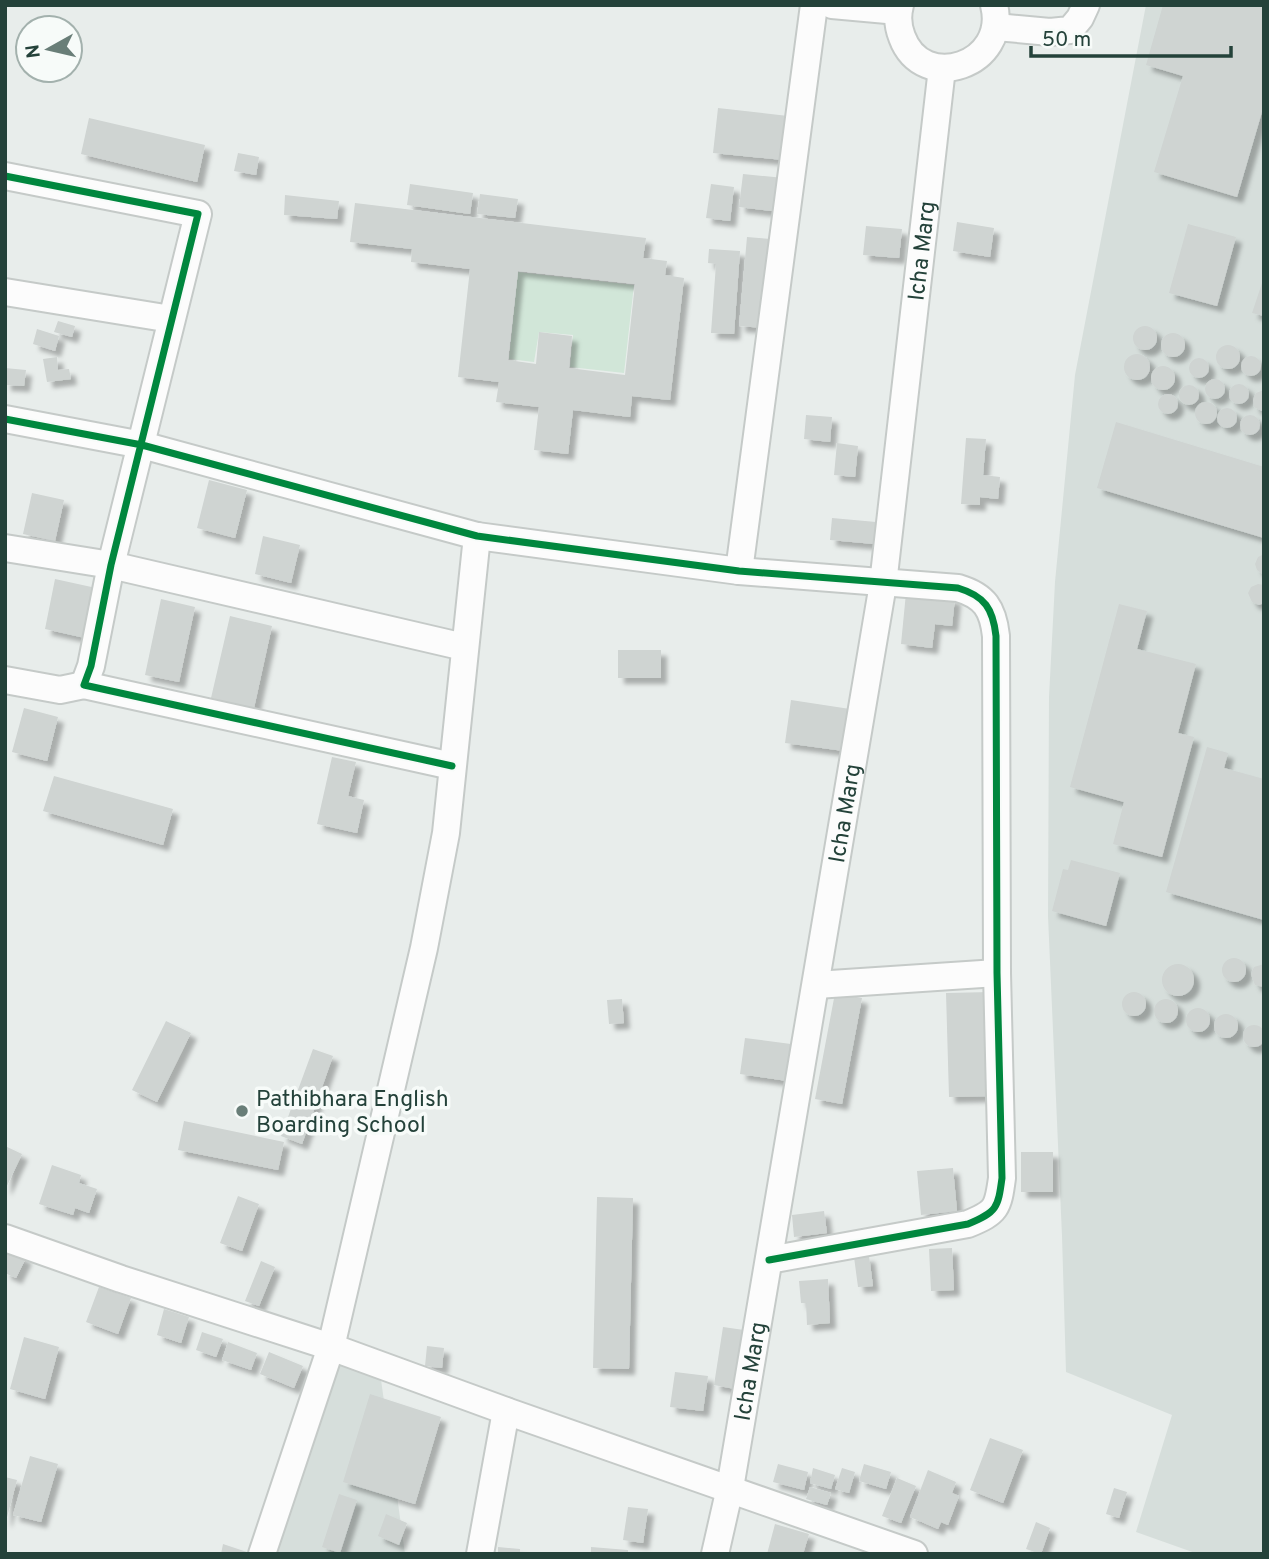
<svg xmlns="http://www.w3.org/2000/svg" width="1269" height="1559" viewBox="0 0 1269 1559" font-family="Overpass,sans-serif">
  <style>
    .built { fill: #d6dedb }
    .green { fill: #d1e6d8 }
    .building { fill: #cfd4d2; fill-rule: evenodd; filter: url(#shadow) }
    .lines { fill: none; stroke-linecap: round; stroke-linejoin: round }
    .street-casing { stroke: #c5cac8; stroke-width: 30 }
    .street { stroke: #fcfcfc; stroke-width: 26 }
    .cycleway-casing { stroke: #f7fbf9; stroke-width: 11 }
    .cycleway { stroke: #00873e; stroke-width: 7 }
    .poi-dot { fill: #697e78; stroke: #f7fbf9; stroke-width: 2.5 }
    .labels { text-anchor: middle; stroke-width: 7; stroke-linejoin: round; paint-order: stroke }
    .street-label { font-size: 23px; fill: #24423a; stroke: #f7fbf9 }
    .poi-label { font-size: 23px; fill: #24423a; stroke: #f7fbf9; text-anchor: start }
  </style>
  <defs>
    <filter id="shadow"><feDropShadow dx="6" dy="6" stdDeviation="2" flood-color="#0004"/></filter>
  </defs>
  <rect width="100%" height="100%" fill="#e8edeb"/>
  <path class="built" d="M1146,5H1264V1554H1198L1136,1532L1172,1415L1066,1372L1062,1236L1048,916L1049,697L1055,582L1075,375Z
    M331,1347L379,1365L405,1554H262Z"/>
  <path class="green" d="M518,272L634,285L624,373L570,367L573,335L539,332L534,362L509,359Z"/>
  <path class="building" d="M1163,5H1264V105L1237,197L1154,172L1183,76L1146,65Z
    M718,108L788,116L783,160L713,153Z
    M89,118L205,145L197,182L81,154Z
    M238,153L259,157L256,175L234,171Z
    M743,174L784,178L780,212L739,207Z
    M410,184L473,193L470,214L407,205Z
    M711,184L734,187L730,221L706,218Z
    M480,194L518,199L515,218L477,214Z
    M285,195L339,201L337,219L284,215Z
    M355,203L646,238L643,258L667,261L665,275L684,278L670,400L632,396L630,417L573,410L568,454L534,450L539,407L496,402L499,382L458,377L470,269L411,262L412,249L350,242ZM518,271L635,284L625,375L569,368L572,336L539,332L536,364L508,360Z
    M957,222L994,228L990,257L953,251Z
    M1188,224L1236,237L1217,306L1169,293Z
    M866,226L902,229L899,258L863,255Z
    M747,237L771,239L764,328L739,326Z
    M709,249L740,251L734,334L711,333L716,264L708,263Z
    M1264,277V316L1252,313Z
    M58,321L75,326L72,337L54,332Z
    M1133 338a12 12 0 1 1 24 0a12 12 0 1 1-24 0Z
    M37,329L59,336L55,351L33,344Z
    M1161 345a12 12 0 1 1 24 0a12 12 0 1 1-24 0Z
    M1216 357a12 12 0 1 1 24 0a12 12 0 1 1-24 0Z
    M1124 367a13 13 0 1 1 26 0a13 13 0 1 1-26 0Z
    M1241 366a10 10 0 1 1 20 0a10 10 0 1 1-20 0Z
    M57,357L58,370L69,369L71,379L47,382L43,359Z
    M1189 368a10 10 0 1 1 20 0a10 10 0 1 1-20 0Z
    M1151 378a12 12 0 1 1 24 0a12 12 0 1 1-24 0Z
    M5,368L26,370L24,386L5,385Z
    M1205 389a10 10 0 1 1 20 0a10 10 0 1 1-20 0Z
    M1229 394a10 10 0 1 1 20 0a10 10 0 1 1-20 0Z
    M1179 395a10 10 0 1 1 20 0a10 10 0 1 1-20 0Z
    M1264,390V412L1254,407L1253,400L1256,393Z
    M1158 404a10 10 0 1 1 20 0a10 10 0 1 1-20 0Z
    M1195 413a11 11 0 1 1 22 0a11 11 0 1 1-22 0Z
    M1217 418a10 10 0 1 1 20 0a10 10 0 1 1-20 0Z
    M1240 425a10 10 0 1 1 20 0a10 10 0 1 1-20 0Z
    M806,415L832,417L830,442L804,439Z
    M1116,422L1264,467V538L1097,488Z
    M966,438L986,439L983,475L1000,477L998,499L980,497V505L961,504Z
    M837,443L858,446L855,477L834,475Z
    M209,480L247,490L235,538L197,528Z
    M32,493L64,500L55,541L23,534Z
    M832,518L876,522L874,544L830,540Z
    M263,536L300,545L291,583L255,574Z
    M1264,554V575L1257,570L1255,564L1258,557Z
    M55,579L96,588L85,638L45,629Z
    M1258,584L1264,585V603L1259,605L1252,602L1248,593L1251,587Z
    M906,593L955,598L952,626L935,624L932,648L901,644Z
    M161,599L195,607L179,682L145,675Z
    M1119,604L1147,611L1137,649L1196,664L1178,733L1194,737L1162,857L1113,844L1124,802L1070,787Z
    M230,616L272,626L254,708L211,698Z
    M618,650H661V678H618Z
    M791,700L850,709L844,751L785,743Z
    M24,708L58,717L47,761L12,752Z
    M1207,747L1228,753L1224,768L1264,779V920L1166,892Z
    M332,757L356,762L348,796L364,800L357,833L317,824Z
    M54,776L173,809L163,845L43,811Z
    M1071,860L1120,873L1106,926L1052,911L1063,869L1068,870Z
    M1222 970a12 12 0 1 1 24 0a12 12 0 1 1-24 0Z
    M1264,964V987L1255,985L1251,974L1254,967Z
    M1162 980a16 16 0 1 1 32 0a16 16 0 1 1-32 0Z
    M991,992L994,1096L949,1097L946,993Z
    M1122 1004a12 12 0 1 1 24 0a12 12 0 1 1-24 0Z
    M835,993L862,998L842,1104L815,1099Z
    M622,999L624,1023L609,1024L607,1000Z
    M1154 1011a12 12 0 1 1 24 0a12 12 0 1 1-24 0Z
    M1186 1020a12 12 0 1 1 24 0a12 12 0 1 1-24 0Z
    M1214 1026a12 12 0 1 1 24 0a12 12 0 1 1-24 0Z
    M166,1021L191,1033L157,1102L132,1090Z
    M1243 1036a11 11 0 1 1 22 0a11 11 0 1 1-22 0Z
    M745,1038L791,1044L787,1081L740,1074Z
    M313,1049L333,1056L302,1144L281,1136Z
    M184,1121L284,1142L278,1170L178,1150Z
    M5,1146L22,1154L5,1190Z
    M1021,1152H1053V1192H1021Z
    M52,1165L81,1175L79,1183L97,1189L89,1213L75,1208L73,1215L39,1204Z
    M953,1168L957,1211L921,1215L917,1171Z
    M238,1196L259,1204L242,1251L220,1243Z
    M597,1197L633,1198L629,1369L593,1368Z
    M824,1211L827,1233L794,1237L792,1215Z
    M5,1248L26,1258L16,1278L5,1273Z
    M952,1248L954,1290L931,1291L929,1249Z
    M869,1256L873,1286L858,1287L854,1257Z
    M261,1261L275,1267L259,1306L245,1301Z
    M828,1279L830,1323L807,1325L806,1303H801L799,1281Z
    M99,1287L131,1298L118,1334L86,1322Z
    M164,1309L189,1317L181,1343L157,1335Z
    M723,1327L744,1330L735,1389L714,1385Z
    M202,1332L223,1339L216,1357L196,1350Z
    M24,1337L59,1347L45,1399L10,1389Z
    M228,1342L257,1353L251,1370L222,1360Z
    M427,1346L444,1348L442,1368L425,1366Z
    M269,1352L303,1366L294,1388L260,1374Z
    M675,1372L708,1376L703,1411L670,1407Z
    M370,1394L441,1417L415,1504L343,1482Z
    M990,1438L1023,1450L1003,1503L970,1490Z
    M30,1456L58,1464L41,1522L13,1515Z
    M778,1464L808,1472L804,1490L773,1482Z
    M864,1464L891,1472L886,1489L859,1481Z
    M813,1468L835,1475L831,1489L810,1483Z
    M842,1468L855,1472L849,1493L835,1489Z
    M928,1470L956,1482L952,1493L959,1496L948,1525L941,1522L938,1529L910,1517Z
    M5,1477L17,1480L6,1521H5Z
    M897,1478L916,1486L901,1523L882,1516Z
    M810,1487L831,1493L827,1505L806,1499Z
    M1114,1488L1127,1492L1119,1518L1106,1514Z
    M339,1494L357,1500L340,1553L322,1547Z
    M628,1507L648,1509L643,1543L623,1540Z
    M386,1514L407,1523L399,1545L378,1536Z
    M1036,1522L1050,1528L1041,1554L1026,1549Z
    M775,1524L809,1534L803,1554H767Z
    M223,1544L250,1553V1554H221Z
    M498,1547L520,1549V1554H498Z
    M591,1547L628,1550V1554H591Z"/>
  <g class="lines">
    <defs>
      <g id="street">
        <path d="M832,5L898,11"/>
        <path d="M900,5C897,16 898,27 902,37C923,94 1009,65 994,5"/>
        <path d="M996,27L1050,32L1070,30L1080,18L1086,5"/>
        <path d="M5,176L198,214L111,565L91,666L84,685L452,766"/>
        <path d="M5,292L171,319"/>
        <path d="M5,419L142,445L477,536L739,571L958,588C985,596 993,609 996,636L997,973L1002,1178C998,1208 997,1212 968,1224L769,1260"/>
        <path d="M5,548L111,565L464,647"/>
        <path d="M739,571L814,5"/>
        <path d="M5,680L60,690L84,685"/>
        <path d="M816,985L997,973"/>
        <path d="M5,1238L121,1279L331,1347L506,1411L914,1554"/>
        <path d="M262,1554L331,1347L424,948L446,833L477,536"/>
        <path d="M480,1554L506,1411"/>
        <path id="s1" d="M715,1554L730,1488L883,584L942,68"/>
      </g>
    </defs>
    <use href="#street" class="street-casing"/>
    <use href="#street" class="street"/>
    <defs>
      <path id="cycleway" d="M5,176L198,214L111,565L91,666L84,685L452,766
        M5,419L142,445L477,536L739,571L958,588C985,596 993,609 996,636L997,973L1002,1178C998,1208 997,1212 968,1224L769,1260"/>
    </defs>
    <use href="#cycleway" class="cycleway-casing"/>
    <use href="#cycleway" class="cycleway"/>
  </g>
  <circle class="poi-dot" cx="242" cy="1111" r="7"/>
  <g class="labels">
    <g class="street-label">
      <text dy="8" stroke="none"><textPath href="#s1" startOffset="1320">Icha Marg</textPath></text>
      <text dy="8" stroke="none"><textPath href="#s1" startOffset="752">Icha Marg</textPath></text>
      <text dy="8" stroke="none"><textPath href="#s1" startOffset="186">Icha Marg</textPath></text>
    </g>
    <g class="poi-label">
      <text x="256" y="1106">Pathibhara English<tspan x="256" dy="26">Boarding School</tspan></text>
    </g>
  </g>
  <rect width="1269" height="1559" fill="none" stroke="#24423a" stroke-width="14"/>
  <g transform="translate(49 49) rotate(262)"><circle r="33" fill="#f7fbf9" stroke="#a3b1ad" stroke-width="2"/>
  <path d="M0-5L12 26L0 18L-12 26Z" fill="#697e78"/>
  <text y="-10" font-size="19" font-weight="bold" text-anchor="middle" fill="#24423a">N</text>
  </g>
  <path d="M1031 46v10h200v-10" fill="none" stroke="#24423a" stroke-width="3.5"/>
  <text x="1042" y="46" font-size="21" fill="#24423a" stroke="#f7fbf9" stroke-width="5" paint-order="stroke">50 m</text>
</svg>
